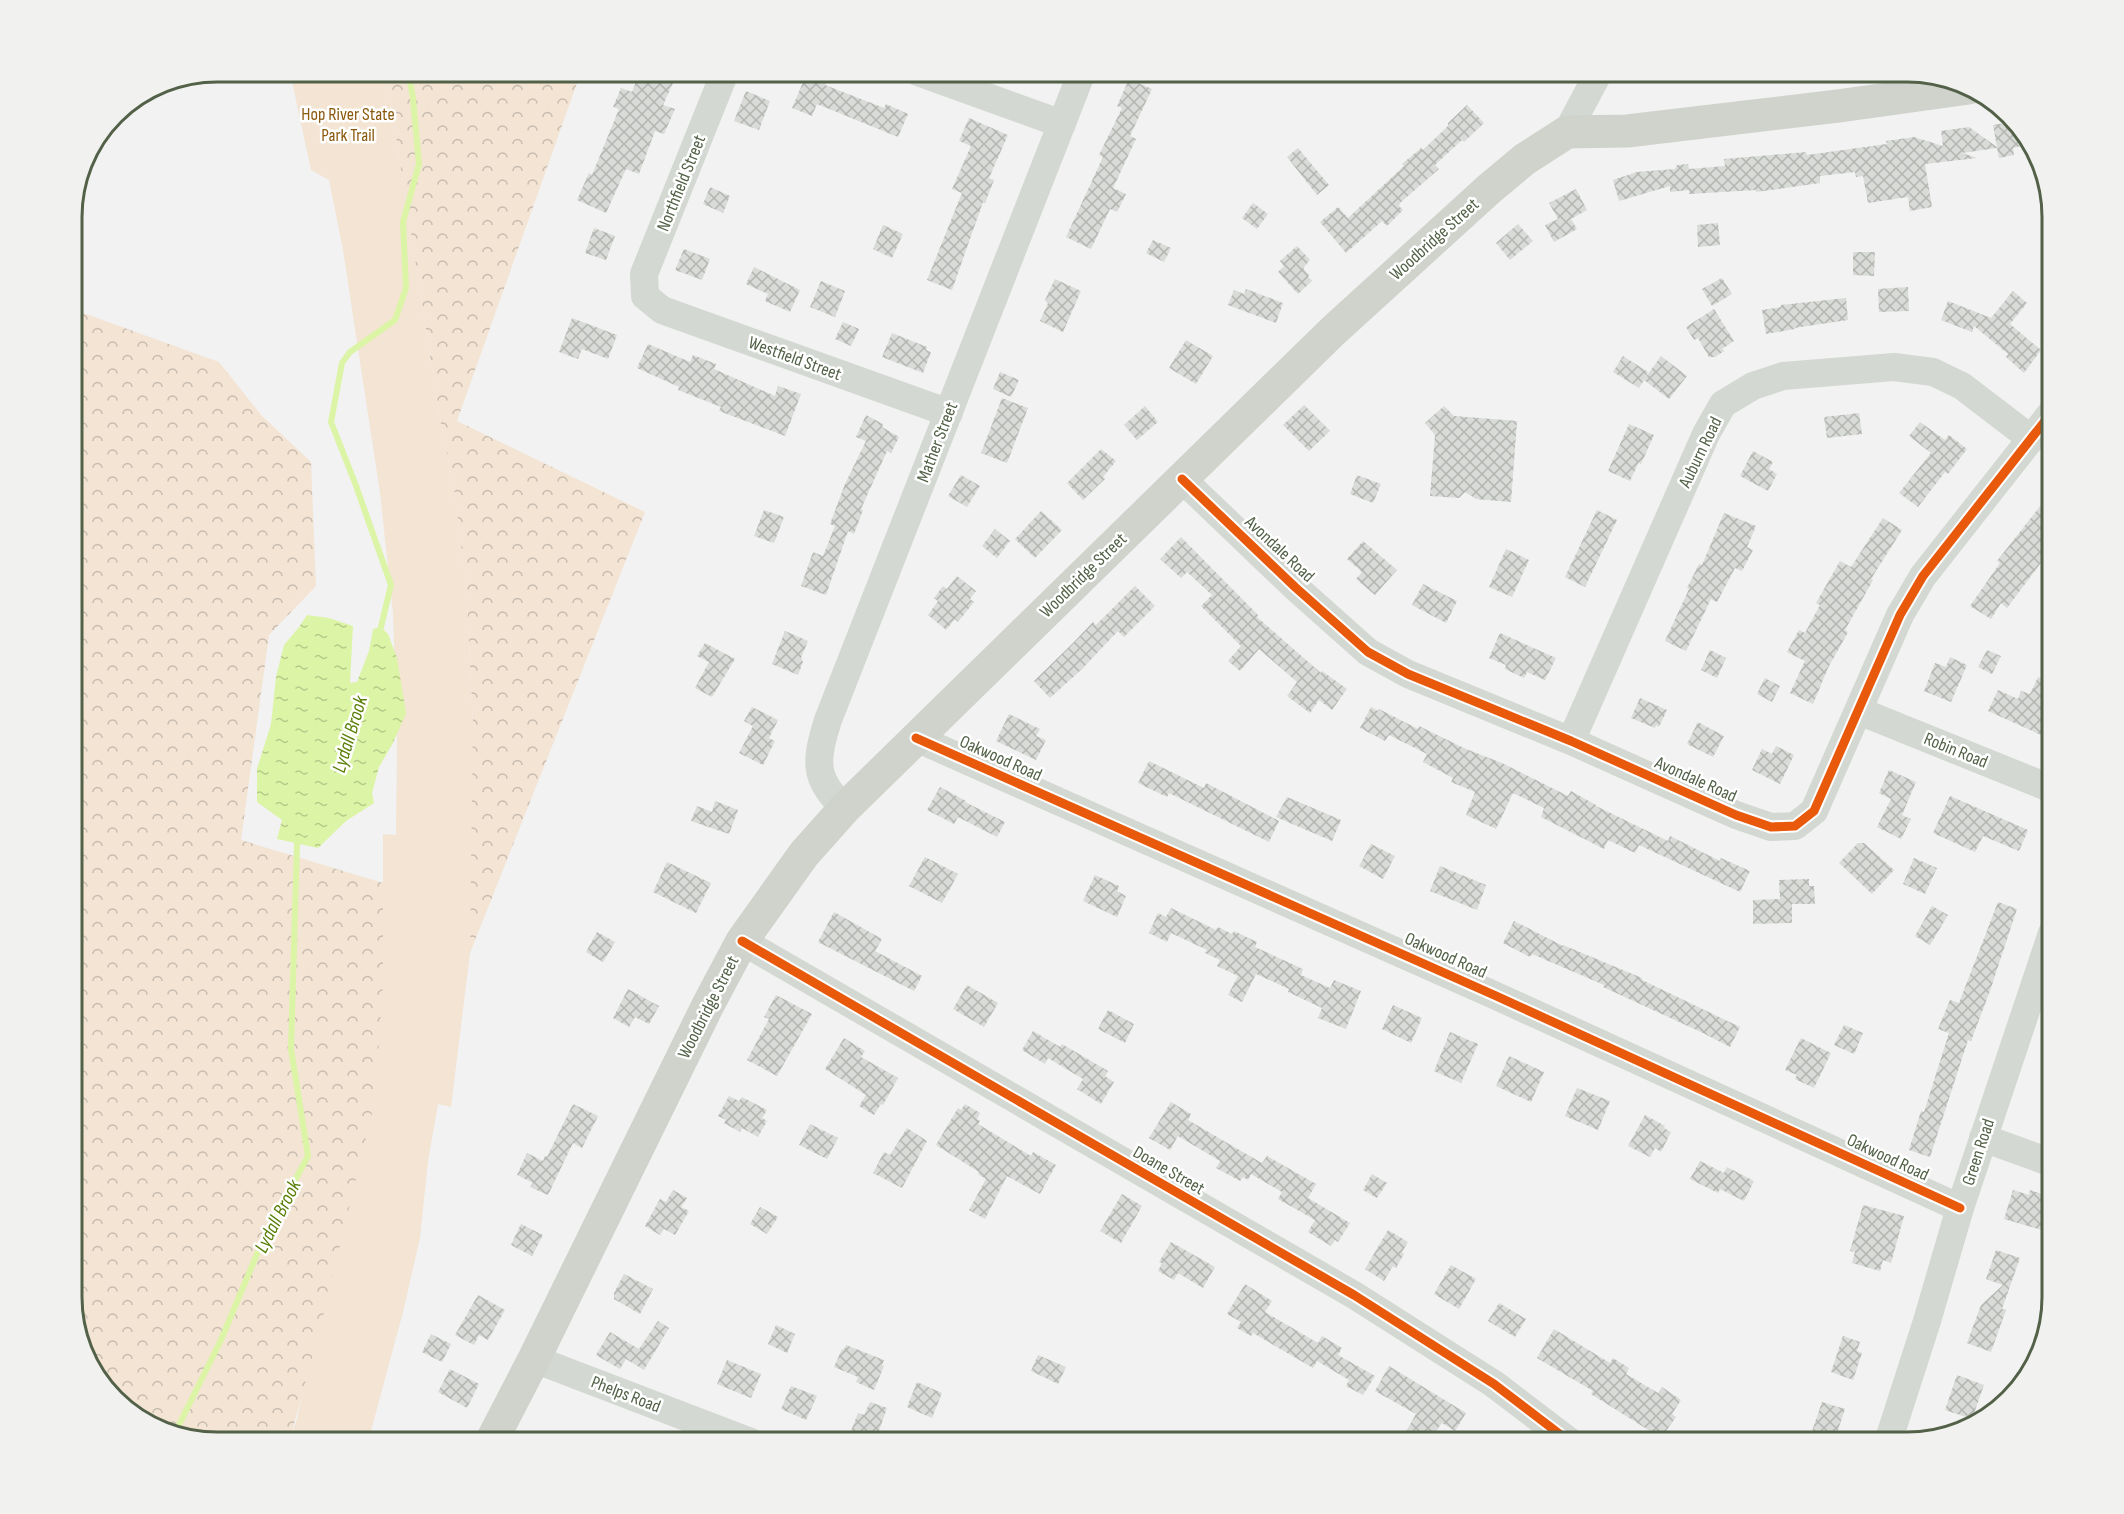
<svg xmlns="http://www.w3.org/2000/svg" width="2124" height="1514" viewBox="0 0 2124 1514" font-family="'Sofia Sans Condensed',sans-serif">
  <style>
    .green { fill: #f3e4d4 }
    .forest { fill: url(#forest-crowns) }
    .water { fill: url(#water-ripples) }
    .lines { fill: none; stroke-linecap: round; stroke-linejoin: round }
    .stream { stroke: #dcf4a6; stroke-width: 6 }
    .building { fill: url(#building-cross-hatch) }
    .minor { stroke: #d4d8d2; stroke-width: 28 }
    .major { stroke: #cfd3cc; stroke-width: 33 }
    .cycleway-casing { stroke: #fff; stroke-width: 13 }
    .cycleway { stroke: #e8590c; stroke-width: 9 }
    .labels { text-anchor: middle; stroke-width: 5; stroke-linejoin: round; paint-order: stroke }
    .park-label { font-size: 18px; fill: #8b590e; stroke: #fff }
    .street-label { font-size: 18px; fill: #526147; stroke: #fff }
    .water-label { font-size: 20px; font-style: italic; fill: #597f06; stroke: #fff }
    .rim { fill: none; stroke: #526147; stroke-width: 3 }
  </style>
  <defs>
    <pattern id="forest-crowns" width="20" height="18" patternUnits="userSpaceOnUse" patternTransform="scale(1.5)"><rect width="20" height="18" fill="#f3e4d4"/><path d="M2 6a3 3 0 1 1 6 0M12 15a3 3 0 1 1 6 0" fill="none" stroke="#c7bcae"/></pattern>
    <pattern id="water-ripples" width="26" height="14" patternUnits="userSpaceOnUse" patternTransform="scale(1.5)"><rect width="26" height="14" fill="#dcf4a6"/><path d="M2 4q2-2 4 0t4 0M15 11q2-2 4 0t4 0" fill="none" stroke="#b5c989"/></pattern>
    <pattern id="building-cross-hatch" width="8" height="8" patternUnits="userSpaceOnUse" patternTransform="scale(1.5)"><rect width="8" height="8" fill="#d8dbd7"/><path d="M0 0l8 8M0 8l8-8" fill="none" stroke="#b2b5b0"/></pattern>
  </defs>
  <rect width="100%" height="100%" fill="#f2f2f2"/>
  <path class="green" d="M290,72H386L439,413L454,488L466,583L473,724V869L470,953L451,1107L438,1104L428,1161L420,1238L403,1312L368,1442H289L297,1419L383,982V834L396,835L397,738L393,613L380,493L343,250L329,180L311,170Z"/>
  <path class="forest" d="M386,72H581L457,421L645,512L470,953L473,724L466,583L454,488L439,413Z
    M72,309L219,362L262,416L311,462L316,586L269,635L241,840L383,883V982L375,1100L319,1333L289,1442H217L171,1434L129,1412L91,1369L72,1306Z"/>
  <path class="water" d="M307,615L329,618L353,626L350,683L357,682L369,651L373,629L381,627L388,634L397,658L406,713L393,743L379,767L372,793L374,803L346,821L318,848L277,839L282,820L257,802V769L271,724L276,677L284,645L299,627Z"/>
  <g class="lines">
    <path class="stream" d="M379,635L391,585L355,483L331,422L342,363L350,352L395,320L406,288L403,222L419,164L413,98L408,72
      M174,1435L221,1340L262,1242L308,1156L291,1049L297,844L301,839"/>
  </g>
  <path class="building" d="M640,72H678L663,105L675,109L664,134L655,131L639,174L626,169L606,213L577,200L589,173L592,175L619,109L613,107L621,88L632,92Z
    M807,73L827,82L825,85L884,108L886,104L908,114L898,137L817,104L812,116L792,108Z
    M1129,79L1152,89L1130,136L1136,139L1113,188L1126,194L1117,212L1110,209L1091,249L1066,237L1103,157L1099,155L1122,108L1117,106Z
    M746,91L770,101L759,130L734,121Z
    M1467,105L1484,123L1464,142L1462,140L1435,165L1439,169L1400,203L1399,206L1403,210L1387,226L1382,221L1346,253L1320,222L1338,207L1348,218L1404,166L1402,164L1421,148L1423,150L1448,126V123Z
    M969,118L1008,135L989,178L994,180L985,203L983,202L952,290L927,280L962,193L952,189L971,146L959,141Z
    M2011,122L2030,144L2013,148L2014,155L1999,158L1997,148L1962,153L1977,158L1925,164L1932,207L1910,211L1908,197L1868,203L1863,176L1856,177L1855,172L1820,176V183L1756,192V190L1689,194V190L1670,192V186L1619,201L1613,180L1637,172L1675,169L1677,165L1688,164L1689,169L1725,166L1724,159L1806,152L1807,155L1887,144L1886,141L1914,137L1943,146L1941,131L1969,127L1997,147L1993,125Z
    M1298,148L1329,185L1317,195L1287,157Z
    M710,187L730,196L723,213L703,204Z
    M1576,189L1587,210L1571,219L1577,229L1554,242L1545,225L1558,219L1549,203Z
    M1253,203L1268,214L1257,229L1242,218Z
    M1718,223L1720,245L1698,247L1697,225Z
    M1518,224L1533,241L1510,260L1496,243Z
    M883,225L903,234L892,258L873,249Z
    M594,228L615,236L606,260L585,253Z
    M1153,240L1171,248L1164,262L1146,253Z
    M1297,246L1310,260L1303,268L1309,275L1308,277L1312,281L1298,294L1278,272L1284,266L1280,261Z
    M684,249L710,259L702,280L675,270Z
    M1853,252H1875L1874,276L1853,275Z
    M754,267L800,290L790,312L765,301L768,294L746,284Z
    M1722,278L1732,294L1712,306L1702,289Z
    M1055,279L1081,291L1063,332L1040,321L1048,303L1045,300Z
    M821,281L845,291L835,317L810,307Z
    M1908,287L1909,311L1879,312L1878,289Z
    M1246,289L1283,303L1276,323L1228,305L1234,290L1244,294Z
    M2013,291L2027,303L2010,324L2041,350L2024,373L2006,357L2008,354L1974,326L1972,332L1941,320L1948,301L1991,318Z
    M1846,298L1848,320L1794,328L1795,329L1766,334L1762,310L1781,307V305Z
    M1714,309L1734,341L1722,349L1724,351L1715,357H1709L1698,338L1694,340L1686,327Z
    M572,318L617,335L608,359L582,349L578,359L559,352Z
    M843,322L859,329L851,346L835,339Z
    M892,333L927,347L926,350L931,352L923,373L882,357Z
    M1186,340L1213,356L1196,384L1169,368Z
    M648,344L690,362L693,355L716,364L714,369L775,396L778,386L801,394L785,436L719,411L721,407L678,390L679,387L637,368Z
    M1623,356L1648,372L1645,378L1661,356L1687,376L1669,399L1644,380L1639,388L1613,372Z
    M1000,372L1019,380L1011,397L993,389Z
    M1002,398L1028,408L1007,463L981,453Z
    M1304,405L1330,431L1309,451L1283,425Z
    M1145,406L1158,422L1137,440L1124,425Z
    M1444,406L1454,416L1517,421L1511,502L1476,499L1465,492L1459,498L1430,496L1435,435L1425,423Z
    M1859,413L1862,434L1827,438L1824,417Z
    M866,415L883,424L882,427L899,437L891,453L887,451L861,509L863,510L854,534L848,531L826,595L801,586L813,552L823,556L835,526L830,524L845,484L866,441L856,437Z
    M1920,422L1945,440L1949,435L1967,449L1948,474L1945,472L1918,507L1899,493L1931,453L1909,436Z
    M1629,424L1654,435L1641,464L1639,462L1630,481L1608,471Z
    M1101,449L1116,461L1103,477L1105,479L1083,500L1067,483Z
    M1753,451L1773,462L1769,469L1777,474L1768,491L1740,476Z
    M961,475L980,486L967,507L948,496Z
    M1357,475L1381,484L1373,503L1350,494Z
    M2052,491V548L2007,608L2001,603L1991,619L1970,606L2000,563L1997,561Z
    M764,510L784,517L774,543L754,536Z
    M1597,510L1617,520L1585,587L1565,577Z
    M1041,511L1062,530L1035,558L1015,539Z
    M1724,513L1756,526L1747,547L1753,550L1742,571L1735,568L1717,602L1711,599L1686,651L1665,641L1689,589L1687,588L1699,564L1702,565Z
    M1883,518L1902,530L1871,579L1873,580L1845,630L1848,632L1828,668L1813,704L1790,693L1805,661L1787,652L1799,630L1805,633L1820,605L1816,603L1840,561L1851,567Z
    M995,529L1010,541L997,558L982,546Z
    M1181,537L1258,615L1257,617L1321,673L1322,671L1347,689L1332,710L1319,700L1310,713L1287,696L1297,682L1259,649L1240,671L1228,661L1241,646L1201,606L1212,595L1187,572L1181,578L1160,559Z
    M1363,541L1397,570L1375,595L1356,579L1362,572L1347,559Z
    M1506,549L1529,560L1512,597L1489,587Z
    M957,576L976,591L970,599L974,602L958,622L955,619L946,630L928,615L938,601L934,598L943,586L947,589Z
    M1423,584L1457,601L1446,623L1412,605Z
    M1135,586L1155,606L1124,637L1118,631L1081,670L1050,698L1034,681L1073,643L1093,622L1096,625Z
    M785,631L808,641L801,658L803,662L798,675L772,664Z
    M1500,633L1556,658L1545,680L1527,672L1524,678L1505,669L1506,665L1489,658Z
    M705,643L735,659L712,697L695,688L709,662L697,656Z
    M1710,650L1726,658L1717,678L1701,670Z
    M1987,650L2001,656L1992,674L1978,667Z
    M1950,657L1967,665L1951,702L1924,691L1935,663L1946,667Z
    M2038,677L2052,683V740L1988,711L1998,690L2018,699L2021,691L2030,694Z
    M1765,678L1780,686L1772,702L1757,694Z
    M1640,698L1667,710L1659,727L1656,725L1655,728L1631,718Z
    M752,707L778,720L769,738L775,741L763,765L739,753L753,726L744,721Z
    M1371,707L1378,711L1379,709L1418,729L1419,726L1466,749L1502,763L1568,796L1571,791L1596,805V806L1668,841L1670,836L1720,861L1721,858L1750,871L1740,892L1639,845L1635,853L1608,840L1604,849L1541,817L1544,808L1513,793L1496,829L1466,815L1475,792L1451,782L1453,778L1423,762L1427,754L1389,735L1385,741L1360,728Z
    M1009,714L1040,729L1036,736L1046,740L1036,760L996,741Z
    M1698,722L1724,736L1713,757L1687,744Z
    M1776,746L1794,755L1780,784L1752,770L1762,749L1772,754Z
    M1149,761L1204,788L1206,783L1279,821L1269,842L1169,793L1167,797L1138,783Z
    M1889,770L1916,782L1902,815L1911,819L1901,839L1877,827L1891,799L1879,793Z
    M940,787L966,801L965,802L1005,822L997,837L958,817L954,824L927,810Z
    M1950,796L2028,830L2019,851L1983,836L1975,852L1933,833Z
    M1287,797L1341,820L1332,841L1276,817Z
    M715,801L738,810L729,834L691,821L697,806L712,812Z
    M1858,843H1864L1894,870L1872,894L1839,863Z
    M1371,844L1395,856L1383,879L1359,866Z
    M925,857L958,874L942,903L909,886Z
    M1914,858L1937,868L1925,894L1903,884Z
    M667,862L711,883L696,913L653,892Z
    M1440,866L1486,885L1477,910L1430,891Z
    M1095,875L1119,886L1117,891L1126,896L1117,917L1083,901Z
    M1809,879V886H1814L1815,904H1792V923L1753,924V900L1780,899L1779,880Z
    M1998,902L2017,909L1990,991L1971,1041L1968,1040L1930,1157L1909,1150L1921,1111L1924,1112L1949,1033L1938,1029L1950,1000L1959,1003Z
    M1932,906L1948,915L1930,945L1915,936Z
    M1171,908L1216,930L1218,927L1232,934L1234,931L1257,942L1255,947L1303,969L1301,975L1330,988L1334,980L1361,991L1346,1029L1318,1018L1322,1008L1288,992L1289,989L1256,974L1242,1002L1228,995L1238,976L1217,966L1220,960L1205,953L1207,950L1171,933L1167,942L1149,933L1158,913L1166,917Z
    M834,912L882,939L875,951L922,976L914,991L818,942Z
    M1514,921L1563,946V945L1642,978V980L1740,1027L1730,1047L1703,1033L1603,987L1604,985L1532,954L1530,957L1503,943Z
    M597,932L615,942L603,962L586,952Z
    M967,985L998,1003L984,1027L953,1009Z
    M628,989L659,1006L649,1024L635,1017L629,1027L613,1018Z
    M776,995L812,1014L777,1076L747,1060L769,1019L764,1017Z
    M1393,1005L1422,1018L1411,1043L1382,1029Z
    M1108,1010L1134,1024L1125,1043L1098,1029Z
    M1844,1025L1863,1033L1854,1054L1834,1045Z
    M1033,1031L1060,1047L1062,1044L1108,1071L1105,1076L1114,1082L1101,1104L1077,1089L1083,1079L1048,1058L1045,1064L1022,1050Z
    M1450,1032L1478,1044L1461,1083L1434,1071Z
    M844,1038L865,1051L861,1057L898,1078L883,1105L881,1104L874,1115L859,1106L866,1095L825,1069Z
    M1801,1038L1831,1053L1814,1088L1795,1079L1797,1075L1785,1070Z
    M1509,1056L1544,1072L1531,1102L1496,1086Z
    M1577,1088L1610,1101L1598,1130L1565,1116Z
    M729,1096L739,1101L742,1097L767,1110L762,1118L767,1121L758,1137L742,1128L740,1132L724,1123L726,1120L718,1116Z
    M1171,1102L1191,1114L1188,1120L1229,1144L1262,1163L1267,1156L1316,1184L1308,1198L1350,1223L1338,1242L1335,1240L1331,1246L1308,1232L1315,1220L1278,1199L1282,1192L1251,1174L1248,1180L1243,1177L1240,1181L1216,1168L1220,1161L1178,1136L1170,1150L1149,1138Z
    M573,1104L598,1116L582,1148L573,1143L548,1195L530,1187L533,1183L517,1175L527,1153L543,1161L545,1156L547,1157Z
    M965,1104L980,1113L977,1119L980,1121L978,1124L1031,1156L1033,1152L1056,1165L1040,1194L1007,1176L985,1219L969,1210L986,1179L978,1174L979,1172L936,1145L958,1108L961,1110Z
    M1645,1115L1665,1126L1664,1128L1671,1132L1661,1152L1655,1148L1650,1157L1628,1146Z
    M810,1124L838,1138L827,1159L799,1145Z
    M907,1128L927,1141L902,1188L873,1173L884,1152L890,1155Z
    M1700,1161L1724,1173L1727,1167L1754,1181L1744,1201L1720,1189L1718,1193L1690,1179Z
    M1372,1174L1387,1183L1377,1198L1363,1190Z
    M673,1190L687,1198L681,1207L689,1211L675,1235L664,1229L660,1235L645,1226L660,1199L666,1202Z
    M2013,1190L2029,1195L2030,1190L2052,1197V1233L2004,1219Z
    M1122,1194L1142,1206L1121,1243L1100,1231Z
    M1863,1205L1904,1216L1891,1263L1883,1260L1880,1271L1852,1263L1855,1252L1850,1251Z
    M760,1207L778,1217L767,1234L750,1224Z
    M521,1224L543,1235L532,1256L511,1245Z
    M1388,1230L1408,1242L1402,1252L1404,1254L1396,1268L1393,1266L1384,1281L1365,1269Z
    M1171,1242L1215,1267L1203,1288L1178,1273L1174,1280L1158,1271L1162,1263L1159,1262Z
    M1996,1250L2020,1258L2002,1309L2006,1310L1991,1352L1967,1343L1981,1305L2003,1285L1986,1279Z
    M1451,1265L1476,1279L1459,1309L1434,1294Z
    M624,1274L653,1289L640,1314L614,1299V1293Z
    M1245,1284L1272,1301L1265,1312L1318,1343L1322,1336L1342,1348L1338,1355L1375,1376L1363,1395L1346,1386L1349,1380L1317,1361L1313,1368L1253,1333L1251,1336L1237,1328L1241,1322L1227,1314Z
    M478,1295L505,1310L488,1340L479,1335L474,1345L455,1335Z
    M1499,1303L1526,1319L1515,1337L1488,1321Z
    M658,1321L669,1328L644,1370L626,1359L620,1369L596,1355L610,1332L639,1349Z
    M776,1325L795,1334L787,1353L768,1344Z
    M1554,1329L1610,1363L1613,1358L1629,1368L1626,1374L1658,1393L1662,1387L1681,1400L1672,1414L1676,1417L1661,1438L1591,1394L1593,1391L1537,1358Z
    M431,1334L451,1344L442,1362L422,1352Z
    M1843,1336L1860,1342L1857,1351L1862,1353L1853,1380L1831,1372Z
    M846,1345L884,1360L882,1365L884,1366L874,1390L856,1382L858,1377L834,1367L842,1349L844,1350Z
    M1038,1355L1066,1367L1058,1384L1031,1371Z
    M727,1360L761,1374L751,1398L717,1384Z
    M1389,1366L1466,1413L1455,1431L1442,1423L1428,1442H1400L1416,1414L1375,1391Z
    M450,1369L479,1384L467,1408L438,1392Z
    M1957,1375L1984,1385L1972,1419L1945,1410Z
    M917,1382L942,1393L932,1418L907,1407Z
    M791,1386L817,1396L806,1420L781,1409Z
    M870,1402L887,1408L875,1442H865L849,1436L858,1413L864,1415Z
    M1822,1402L1845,1409L1835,1439L1812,1431Z"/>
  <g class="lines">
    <path class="minor" d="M725,72L644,274L645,296L662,310L949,413
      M918,72L1062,124
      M1567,132L1599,72
      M1182,479L1295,587L1368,652L1408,674L1571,741L1736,815L1771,827L1795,826L1814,811L1900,615L1923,576L2052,412
      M1859,711L2052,789
      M916,738L1494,995L1960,1208
      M1571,741L1706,434L1723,404L1753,386L1783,376L1894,367L1933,372L1962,386L2030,438
      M845,808C812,779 816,759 828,720L1082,72
      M742,941L1354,1295L1494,1384L1570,1442
      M1983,1138L2052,1163
      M534,1359L751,1442
      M1888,1442L1927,1321L1960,1208L2052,933"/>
    <path class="major" d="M491,1442L534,1359L708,1005L742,941L804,854L845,808L1333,331L1489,189L1525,159L1567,132L1627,131L1838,106L1969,88"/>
    <defs>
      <path id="cycleway" d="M1182,479L1295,587L1368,652L1408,674L1571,741L1736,815L1771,827L1795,826L1814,811L1900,615L1923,576L2052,412
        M916,738L1494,995L1960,1208
        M742,941L1354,1295L1494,1384L1570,1442"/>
    </defs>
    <use href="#cycleway" class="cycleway-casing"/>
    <use href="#cycleway" class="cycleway"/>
  </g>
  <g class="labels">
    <g class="park-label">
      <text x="348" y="120">Hop River State<tspan x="348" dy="21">Park Trail</tspan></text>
    </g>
    <g class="street-label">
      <text transform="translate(681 183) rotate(-68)" y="6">Northfield Street</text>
      <text transform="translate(1434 239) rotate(-42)" y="6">Woodbridge Street</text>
      <text transform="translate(795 358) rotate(20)" y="6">Westfield Street</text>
      <text transform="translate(937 442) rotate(-69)" y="6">Mather Street</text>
      <text transform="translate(1700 452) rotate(-64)" y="6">Auburn Road</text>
      <text transform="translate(1280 549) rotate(43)" y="6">Avondale Road</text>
      <text transform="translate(1083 575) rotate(-44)" y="6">Woodbridge Street</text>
      <text transform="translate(1956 750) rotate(22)" y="6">Robin Road</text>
      <text transform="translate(1001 758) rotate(24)" y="6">Oakwood Road</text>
      <text transform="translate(1696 779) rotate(24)" y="6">Avondale Road</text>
      <text transform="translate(1446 955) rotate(24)" y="6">Oakwood Road</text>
      <text transform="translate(708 1007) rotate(-63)" y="6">Woodbridge Street</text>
      <text transform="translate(1978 1152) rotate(-72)" y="6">Green Road</text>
      <text transform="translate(1888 1157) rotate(25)" y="6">Oakwood Road</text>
      <text transform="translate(1169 1170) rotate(30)" y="6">Doane Street</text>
      <text transform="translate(626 1394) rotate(21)" y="6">Phelps Road</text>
    </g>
    <g class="water-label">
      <text transform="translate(349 734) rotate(-73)" y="7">Lydall Brook</text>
      <text transform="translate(277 1216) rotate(-63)" y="7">Lydall Brook</text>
    </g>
  </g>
  <path d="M0 0H2124V1514H0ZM217 82H1907A135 135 0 0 1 2042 217V1297A135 135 0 0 1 1907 1432H217A135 135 0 0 1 82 1297V217A135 135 0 0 1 217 82Z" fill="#f1f2f0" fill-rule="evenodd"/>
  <path class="rim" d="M217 82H1907A135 135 0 0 1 2042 217V1297A135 135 0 0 1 1907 1432H217A135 135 0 0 1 82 1297V217A135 135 0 0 1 217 82Z"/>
</svg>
